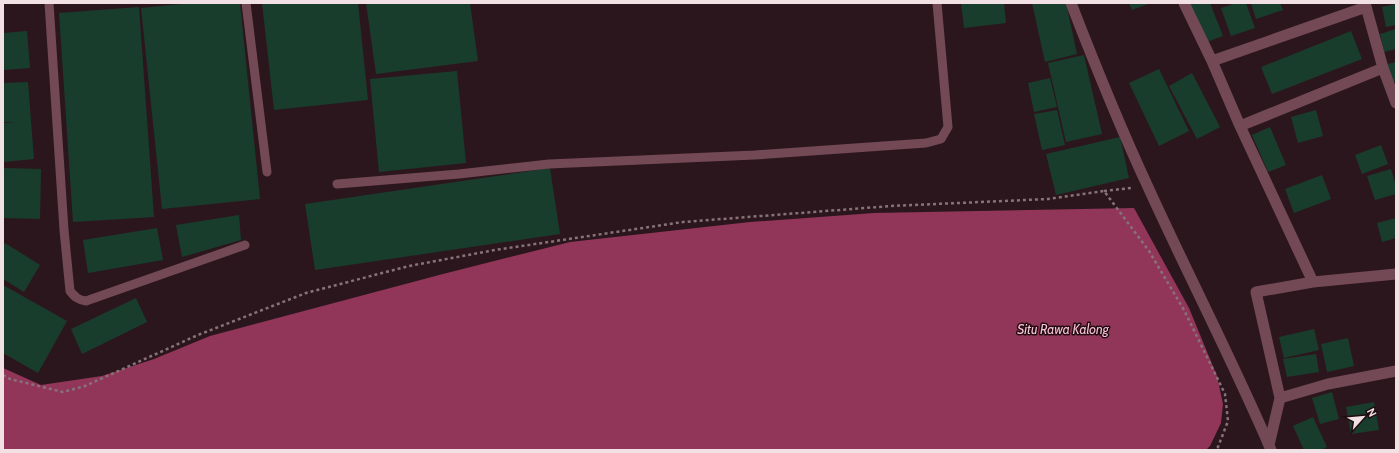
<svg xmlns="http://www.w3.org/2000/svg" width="1399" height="453" viewBox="0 0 1399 453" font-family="Cabin,sans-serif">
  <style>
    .water { fill: #923659 }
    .building { fill: #193d2c }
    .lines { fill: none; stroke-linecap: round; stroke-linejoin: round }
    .path { stroke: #867378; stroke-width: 2.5; stroke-dasharray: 3 3; stroke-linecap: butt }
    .service { stroke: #724955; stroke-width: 9 }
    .minor { stroke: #724955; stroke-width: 11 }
    .labels { text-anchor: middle; stroke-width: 3; stroke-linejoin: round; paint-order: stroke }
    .water-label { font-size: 13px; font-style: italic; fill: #f9c4d3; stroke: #220c13 }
  </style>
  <rect width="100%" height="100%" fill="#2c161d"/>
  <path class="water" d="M1134,208L1189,308L1217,376L1223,404L1221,423L1210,446L1206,450H3V368L41,385L102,376L154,359L210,336L443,274L570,242L750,222L874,213Z"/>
  <path class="building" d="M192,3H240L260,199L162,209L141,8Z
    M262,3H358L368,100L274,110Z
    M366,3H470L478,61L376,74Z
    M961,3H1004L1006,23L964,28Z
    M1032,3H1066L1077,54L1045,62Z
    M1129,3H1151L1132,10Z
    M1189,3H1210L1223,36L1204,43Z
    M1236,3H1246L1255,28L1231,36L1221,8Z
    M1251,3H1280L1283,10L1256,19Z
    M1396,4V25L1386,27L1382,7Z
    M139,7L154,217L73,222L59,13Z
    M1396,29V49L1384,52L1380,34Z
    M27,31L30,68L3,70V33Z
    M1351,31L1362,59L1272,94L1261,67Z
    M1084,55L1102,134L1066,142L1048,63Z
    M1396,62V81L1390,83L1384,65Z
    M1159,69L1189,131L1159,146L1129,83Z
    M457,71L466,163L379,172L370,79Z
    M1192,73L1220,127L1197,139L1169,86Z
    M1050,78L1057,107L1034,112L1028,83Z
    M28,82L34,159L3,162V123L15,122H3V83Z
    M1057,110L1065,145L1042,150L1034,114Z
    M1316,110L1323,136L1298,143L1291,117Z
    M1270,127L1286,165L1268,172L1252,135Z
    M1120,137L1129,178L1056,195L1046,154Z
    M1381,145L1388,164L1362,174L1355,155Z
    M3,168L41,169L40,219L3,218Z
    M550,168L560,234L315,270L305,204Z
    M1391,169L1396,186V194L1375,200L1367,176Z
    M1322,175L1331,199L1294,213L1285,189Z
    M239,215L241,240L182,257L176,225Z
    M1396,218V238L1382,242L1377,223Z
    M157,228L163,260L88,273L83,240Z
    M5,243L40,265L24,292L3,279V247Z
    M3,285L67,321L38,373L3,353Z
    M136,298L147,322L82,354L71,329Z
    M1314,329L1319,350L1284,358L1279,337Z
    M1348,338L1354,366L1327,372L1321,344Z
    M1316,354L1319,372L1287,377L1283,359Z
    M1332,392L1339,419L1320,424L1312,398Z
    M1374,402L1379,430L1351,434L1346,407Z
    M1313,417L1327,447L1320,450H1304L1293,426Z"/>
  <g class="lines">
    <path class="path" d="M1104,191L1131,188
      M3,375L10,379L63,392L85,386L198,335L306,293L409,266L495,250L683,222L891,206L1048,199L1104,191L1149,251L1184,310L1225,394L1228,421L1218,447L1215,450"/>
    <path class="service" d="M49,3L64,230L70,291C75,297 78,300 86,301L245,245
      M246,3L267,172
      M337,184L459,174L549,164L755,155L926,143L941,139L948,127L937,3"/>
    <path class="minor" d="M1071,3C1095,65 1120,127 1148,187C1188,275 1233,361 1271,450
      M1184,3L1212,61L1240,126L1313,282
      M1365,3L1383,68L1396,103
      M1212,61L1366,7
      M1240,126L1383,68
      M1280,398L1328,384L1396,371
      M1269,445L1280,398L1256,292L1313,282L1396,274"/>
  </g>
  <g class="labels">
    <g class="water-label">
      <text x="1063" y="334">Situ Rawa Kalong</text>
    </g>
  </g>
  <rect width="1399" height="453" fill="none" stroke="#f1e0e4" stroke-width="8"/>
  <g transform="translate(1363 417) rotate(63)" stroke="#220c13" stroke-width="3" paint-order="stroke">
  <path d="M0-3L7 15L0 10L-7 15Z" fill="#f1e0e4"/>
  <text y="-6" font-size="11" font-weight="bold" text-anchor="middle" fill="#f1e0e4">N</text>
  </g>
</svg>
